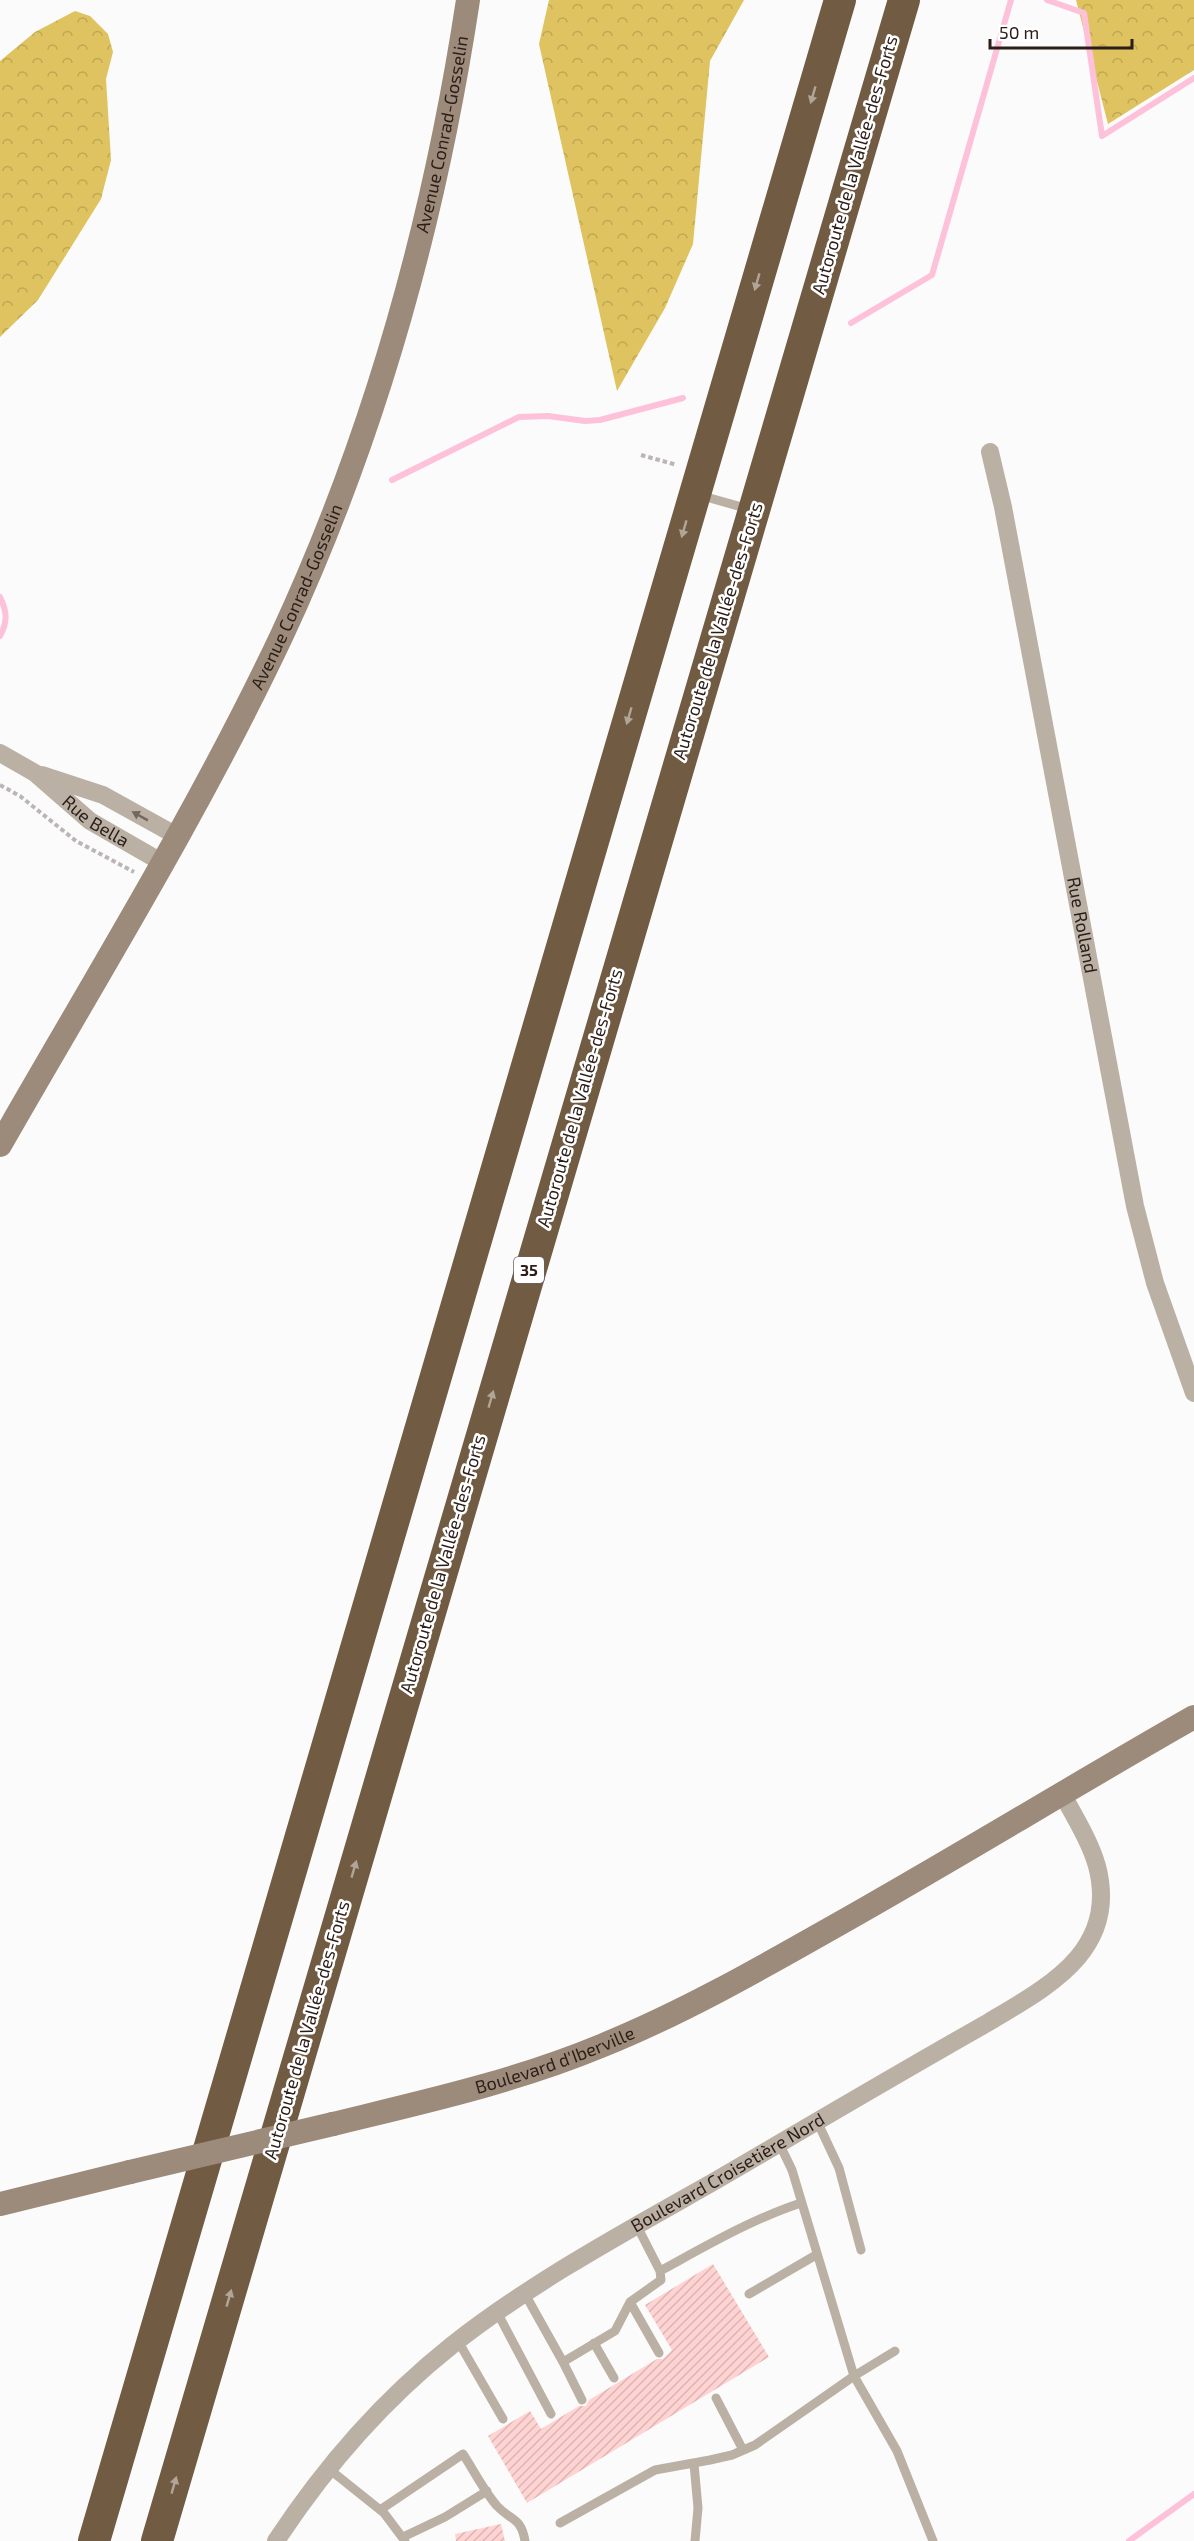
<svg xmlns="http://www.w3.org/2000/svg" width="1194" height="2541" viewBox="0 0 1194 2541" font-family="'Exo 2',sans-serif">
  <style>
    .forest { fill: url(#forest-crowns) }
    .lines { fill: none; stroke-linecap: round; stroke-linejoin: round }
    .stream { stroke: #fdc2d9; stroke-width: 6 }
    .building { fill: url(#building-hatch) }
    .path { stroke: #bbb6b5; stroke-width: 4; stroke-dasharray: 4.5 3; stroke-linecap: butt }
    .lane { stroke: #bbb0a4; stroke-width: 9 }
    .street { stroke: #bbb0a4; stroke-width: 18 }
    .secondary { stroke: #9c8b7a; stroke-width: 24 }
    .highway { stroke: #715b42; stroke-width: 32 }
    .secondary-bridge { stroke: #9c8b7a; stroke-width: 24 }
    .oneway { fill: #b1a597 }
    .oneway2 { fill: #73665e }
    .labels { text-anchor: middle; stroke-width: 5; stroke-linejoin: round; paint-order: stroke }
    .shield { fill: #fff; stroke: #6b615d; stroke-width: 1.5 }
    .shield-label { font-size: 16px; font-weight: bold; fill: #2b1d18 }
    .street-label { font-size: 18px; fill: #2b1d18; stroke: #fff }
  </style>
  <defs>
    <pattern id="forest-crowns" width="20" height="18" patternUnits="userSpaceOnUse" patternTransform="scale(1.5)"><rect width="20" height="18" fill="#dec360"/><path d="M2 6a3 3 0 1 1 6 0M12 15a3 3 0 1 1 6 0" fill="none" stroke="#bfa753"/></pattern>
    <pattern id="building-hatch" width="6" height="6" patternUnits="userSpaceOnUse" patternTransform="scale(1.5)"><rect width="6" height="6" fill="#fed3d2"/><path d="M-1 1l2-2M0 6l6-6M5 7l2-2" fill="none" stroke="#dab5b4"/></pattern>
  </defs>
  <rect width="100%" height="100%" fill="#fbfbfb"/>
  <path class="forest" d="M549,0H744L710,61L693,244L665,308L617,391L539,44Z
    M1076,0H1194V70L1108,124Z
    M75,11L90,16L108,34L113,52L106,79L111,160L101,199L38,300L0,337V61L35,32Z"/>
  <g class="lines">
    <path class="stream" d="M1047,0L1084,13L1102,136L1194,78
      M851,323L932,275L1011,0
      M392,480L519,417L548,416L585,421L600,420L683,398
      M0,597C7,611 8,622 0,636
      M1129,2541L1194,2494"/>
  </g>
  <path class="building" d="M713,2264L769,2357L527,2503L488,2436L530,2411L541,2429L579,2406H586L589,2400L657,2359H663L672,2350L645,2305Z
    M501,2524L505,2541H456L455,2534Z"/>
  <g class="lines">
    <path class="path" d="M641,455L677,465
      M0,785L20,796L76,841L134,872"/>
    <path class="lane" d="M699,495L749,509
      M817,2121L839,2168L861,2250
      M660,2271C706,2246 752,2219 801,2203
      M525,2294L563,2362L615,2331L630,2302L661,2280L660,2271L637,2226
      M749,2294L816,2255
      M630,2302L659,2353
      M497,2312L551,2414
      M458,2341L503,2419
      M594,2343L614,2378
      M895,2351L854,2376L897,2451L933,2541
      M563,2362L582,2400
      M716,2398L743,2450
      M694,2464L698,2508L695,2541
      M329,2469L384,2513L405,2541
      M380,2510L463,2454C474,2471 484,2491 497,2506C511,2521 521,2517 525,2541
      M560,2523L655,2470L710,2460L732,2455L755,2445L854,2376L792,2170L779,2143
      M403,2537L445,2517L487,2491"/>
    <g class="street">
      <path id="s1" d="M990,452L1003,507L1135,1206L1155,1283L1194,1393"/>
      <path id="s2" d="M0,753L35,773L90,821L163,863"/>
      <path d="M42,775L103,795L177,836"/>
      <path id="s3" d="M276,2541C324,2468 382,2401 451,2346C532,2282 625,2232 715,2181C806,2128 897,2074 989,2022C1049,1986 1119,1950 1097,1866C1090,1841 1075,1818 1063,1795"/>
    </g>
    <g class="secondary">
      <path id="s4" d="M0,1145C96,977 199,811 282,635C375,435 435,218 468,0"/>
      <path id="s5" d="M333,2124C423,2102 514,2082 601,2046C680,2014 754,1972 828,1930C951,1861 1071,1787 1194,1717"/>
      <path d="M0,2204L130,2172"/>
    </g>
    <path class="highway" d="M94,2541L840,0
      M157,2541L904,0"/>
    <path class="secondary-bridge" d="M130,2172L333,2124"/>
  </g>
  <defs><path id="oneway-solid" d="M-6-.8H1V-3.2L6.5 0L1 3.2V.8H-6Z" transform="scale(1.5)"/></defs>
  <g class="oneway">
    <use href="#oneway-solid" transform="translate(813 95) rotate(106)"/>
    <use href="#oneway-solid" transform="translate(757 282) rotate(106)"/>
    <use href="#oneway-solid" transform="translate(684 529) rotate(106)"/>
    <use href="#oneway-solid" transform="translate(629 716) rotate(106)"/>
    <use href="#oneway-solid" transform="translate(491 1399) rotate(-74)"/>
    <use href="#oneway-solid" transform="translate(354 1869) rotate(-74)"/>
    <use href="#oneway-solid" transform="translate(229 2298) rotate(-74)"/>
    <use href="#oneway-solid" transform="translate(174 2485) rotate(-74)"/>
  </g>
  <use class="oneway2" href="#oneway-solid" transform="translate(140 816) rotate(-151)"/>
  <g class="labels">
    <rect class="shield" x="514" y="1257" width="30" height="26" rx="4.5"/>
    <g class="shield-label">
      <text x="529" y="1276">35</text>
    </g>
    <g class="street-label">
      <text dy="6" stroke="none"><textPath href="#s4" startOffset="1110">Avenue Conrad-Gosselin</textPath></text>
      <text transform="translate(855 165) rotate(-74)" y="6">Autoroute de la Vallée-des-Forts</text>
      <text dy="6" stroke="none"><textPath href="#s4" startOffset="624">Avenue Conrad-Gosselin</textPath></text>
      <text transform="translate(718 631) rotate(-73)" y="6">Autoroute de la Vallée-des-Forts</text>
      <text dy="6" stroke="none"><textPath href="#s2" startOffset="118">Rue Bella</textPath></text>
      <text dy="6" stroke="none"><textPath href="#s1" startOffset="482">Rue Rolland</textPath></text>
      <text transform="translate(580 1098) rotate(-74)" y="6">Autoroute de la Vallée-des-Forts</text>
      <text transform="translate(443 1564) rotate(-74)" y="6">Autoroute de la Vallée-des-Forts</text>
      <text transform="translate(307 2030) rotate(-74)" y="6">Autoroute de la Vallée-des-Forts</text>
      <text dy="6" stroke="none"><textPath href="#s5" startOffset="231">Boulevard d'Iberville</textPath></text>
      <text dy="6" stroke="none"><textPath href="#s3" startOffset="590">Boulevard Croisetière Nord</textPath></text>
    </g>
  </g>
  <path d="M990 39v9h142v-9" fill="none" stroke="#2b1d18" stroke-width="3"/>
  <text x="999" y="39" font-size="18" fill="#2b1d18" stroke="#ffffff" stroke-width="4.5" paint-order="stroke">50 m</text>
</svg>
